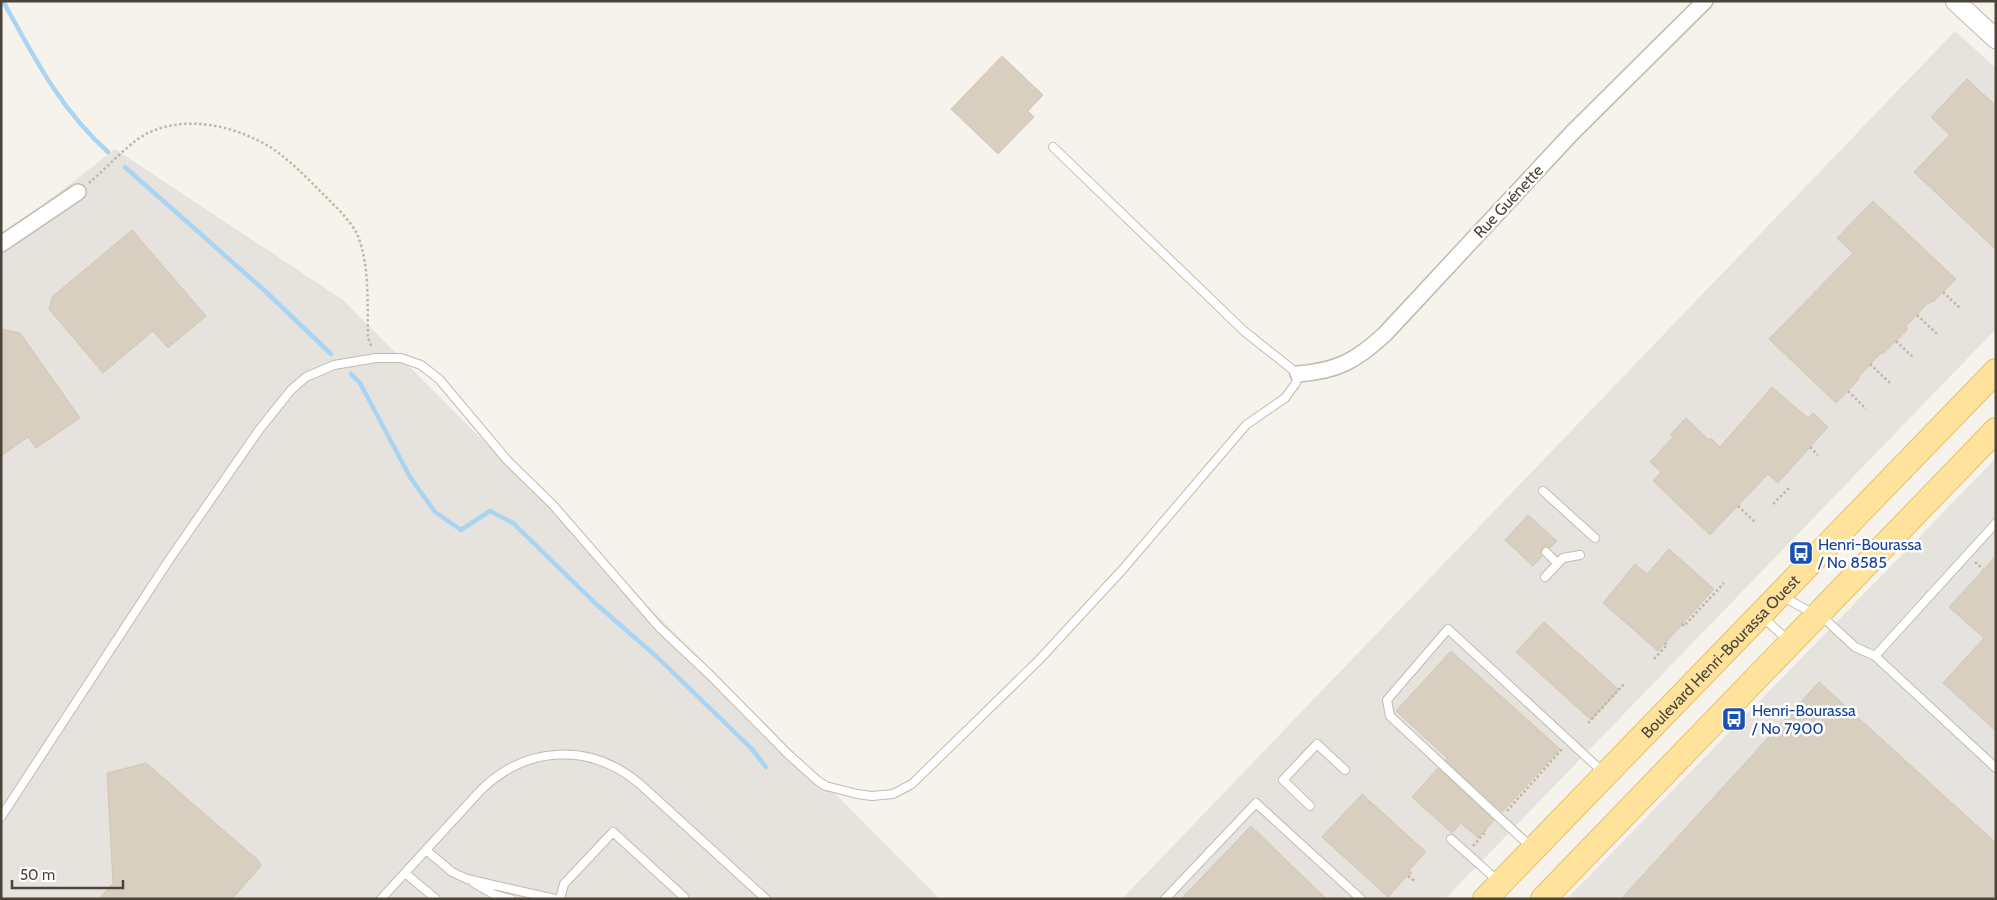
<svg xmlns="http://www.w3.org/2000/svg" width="1997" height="900" viewBox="0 0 1997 900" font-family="Cabin,sans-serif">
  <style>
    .industrial { fill: #e6e2dd }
    .parking { fill: #e5e3e0 }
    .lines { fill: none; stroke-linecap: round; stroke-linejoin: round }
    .stream { stroke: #a9d4f2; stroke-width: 4.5 }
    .building { fill: #d8cfc1; stroke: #d3c7b4 }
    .service-casing { stroke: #c2bbae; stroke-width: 10 }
    .minor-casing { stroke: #c2bbae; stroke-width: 18 }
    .tertiary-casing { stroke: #c2bbae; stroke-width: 21 }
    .primary-casing { stroke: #e6c16a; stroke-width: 26 }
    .path { stroke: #c4b79f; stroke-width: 2.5; stroke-dasharray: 2.5 2.5; stroke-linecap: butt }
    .service { stroke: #fff; stroke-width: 8 }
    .minor { stroke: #fff; stroke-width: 15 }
    .tertiary { stroke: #fff; stroke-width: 19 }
    .primary { stroke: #ffe39c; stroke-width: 24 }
    .labels { text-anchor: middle; stroke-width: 5; stroke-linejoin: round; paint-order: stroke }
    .street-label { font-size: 16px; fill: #4b4439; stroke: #fff }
    .transit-label { font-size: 16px; fill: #164399; stroke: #fff; text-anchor: start }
  </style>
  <rect width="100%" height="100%" fill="#f6f3ec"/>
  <path class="industrial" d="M1955,31L1996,68V329L1445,899H1122Z
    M115,149L343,300L940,899H1V238Z
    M1996,458V899H1567Z"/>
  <path class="parking" d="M1996,491V555L1990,561L1982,554L1975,562L1969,569L1977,576L1949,607L1984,638L1996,731V805L1838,663L1865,633L1874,642L1877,639L1869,631Z"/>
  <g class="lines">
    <path class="stream" d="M3,1C34,57 60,109 108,152
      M125,167L265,291L331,354
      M351,374L360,383L410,477L435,512L461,530L490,511L513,523L595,603L657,657L752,749L766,767"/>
  </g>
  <path class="building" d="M1002,56L1043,95L1028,111L1034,117L998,154L951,109Z
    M1967,79L1996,106V250L1914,172L1950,135L1931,117Z
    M1873,201L1956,279L1934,301L1927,304L1906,326L1907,330L1884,353H1881L1859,376V379L1836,403L1769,339L1853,253L1837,238Z
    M132,230L206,316L168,348L153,331L103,373L49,309L52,297Z
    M1,329L20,333L80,418L36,448L28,437L1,456Z
    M1772,387L1808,418L1813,413L1828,427L1778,483L1768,474L1710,535L1653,481L1661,472L1650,462L1673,437L1670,435L1686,418L1709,440L1711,438L1720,447Z
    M1528,515L1557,541L1550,548L1545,546L1542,548L1540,553L1542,556L1533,566L1505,540Z
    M1669,549L1714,589L1658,651L1603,603L1635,564L1647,574Z
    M1996,556V731L1943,683L1984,638L1949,607Z
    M1544,622L1619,690L1591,720L1516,652Z
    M1451,651L1560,749L1502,812L1445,760L1447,758L1396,711Z
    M1819,682L1996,843V899H1621Z
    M146,763L259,861L261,866L232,899H99L113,883L107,773Z
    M1438,768L1494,820L1478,838L1461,823L1452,833L1412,797Z
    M1362,794L1426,852L1409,870L1412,873L1405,878L1388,897L1322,837Z
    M1251,826L1315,888L1327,899H1181Z"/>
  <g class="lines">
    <defs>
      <path id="service" d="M1543,491L1595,538
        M1546,552L1557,563
        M1545,577L1563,558L1580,555
        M1782,596L1828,622L1855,647L1875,656L1996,768
        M1761,616L1788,640
        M1875,656L1996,523
        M1310,806L1283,780L1317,744L1345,770
        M1,817L169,560L259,430L291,390L306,377L334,365L376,358H401L421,365L439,379L507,460L553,505L659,627L709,674L788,754L818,781L826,786L857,794L872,796L893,794L912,784L1039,660L1123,569L1246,425L1285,398L1296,383L1298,374L1244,331L1053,147
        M1451,839L1498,881
        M1532,848L1390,716L1387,700L1448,629L1604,773
        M426,850L452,872L467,879L555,899
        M405,873L436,899
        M474,883L495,895L511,899
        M381,899L480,791C526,745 591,742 641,785L766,899
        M560,899L564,884L613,832L684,897L682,899
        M1165,899L1256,803L1361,899"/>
      <path id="minor" d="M1,244L78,192
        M1298,374C1337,371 1356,361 1385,334L1572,133L1705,1"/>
      <path id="tertiary" d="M1955,1L1996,39"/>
      <g id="primary">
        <path id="s1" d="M1485,899L1996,371"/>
        <path d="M1543,899L1996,430"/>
      </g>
    </defs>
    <use href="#service" class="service-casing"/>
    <use href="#minor" class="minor-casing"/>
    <use href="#tertiary" class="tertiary-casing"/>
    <use href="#primary" class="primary-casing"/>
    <path class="path" d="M89,183C106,169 131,140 150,132C189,115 235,126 270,147C290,160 307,178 324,195C336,207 351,221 358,236C370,267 367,305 368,338L372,348
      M1943,292L1961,309
      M1917,315L1937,334
      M1896,341L1914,358
      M1870,364L1890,383
      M1848,391L1866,409
      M1810,447L1818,455
      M1773,504L1790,487
      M1738,506L1755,522
      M1975,562L1983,569
      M1682,624L1684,626L1724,583
      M1654,659L1667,645L1665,643
      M1588,723L1624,684
      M1507,811L1563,748
      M1473,846L1486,831L1485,830
      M1408,876L1416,882"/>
    <use href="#service" class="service"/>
    <use href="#minor" class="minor"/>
    <use href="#tertiary" class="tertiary"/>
    <use href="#primary" class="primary"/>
  </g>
  <defs>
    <symbol id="bus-square" viewBox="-11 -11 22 22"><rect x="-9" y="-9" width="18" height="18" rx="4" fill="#1a4fb4" stroke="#fff"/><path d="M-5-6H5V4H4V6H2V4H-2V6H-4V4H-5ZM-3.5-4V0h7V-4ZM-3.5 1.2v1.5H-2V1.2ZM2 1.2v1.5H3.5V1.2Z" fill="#fff"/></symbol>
  </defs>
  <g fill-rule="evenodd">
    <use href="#bus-square" x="1787" y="539" width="28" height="28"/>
    <use href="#bus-square" x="1720" y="705" width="28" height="28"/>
  </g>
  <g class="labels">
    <g class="street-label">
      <text transform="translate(1508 201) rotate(-47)" y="6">Rue Guénette</text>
      <text dy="6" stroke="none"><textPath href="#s1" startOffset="338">Boulevard Henri-Bourassa Ouest</textPath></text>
    </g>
    <g class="transit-label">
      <text x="1818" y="550">Henri-Bourassa<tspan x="1818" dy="18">/ No 8585</tspan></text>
      <text x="1752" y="716">Henri-Bourassa<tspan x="1752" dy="18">/ No 7900</tspan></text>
    </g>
  </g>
  <rect width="1997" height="900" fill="none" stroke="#4b4439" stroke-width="5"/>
  <path d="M12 880v8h111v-8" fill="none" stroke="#4b4439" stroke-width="2.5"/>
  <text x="20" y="880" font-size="15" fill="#4b4439" stroke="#ffffff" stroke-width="4" paint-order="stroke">50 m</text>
</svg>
